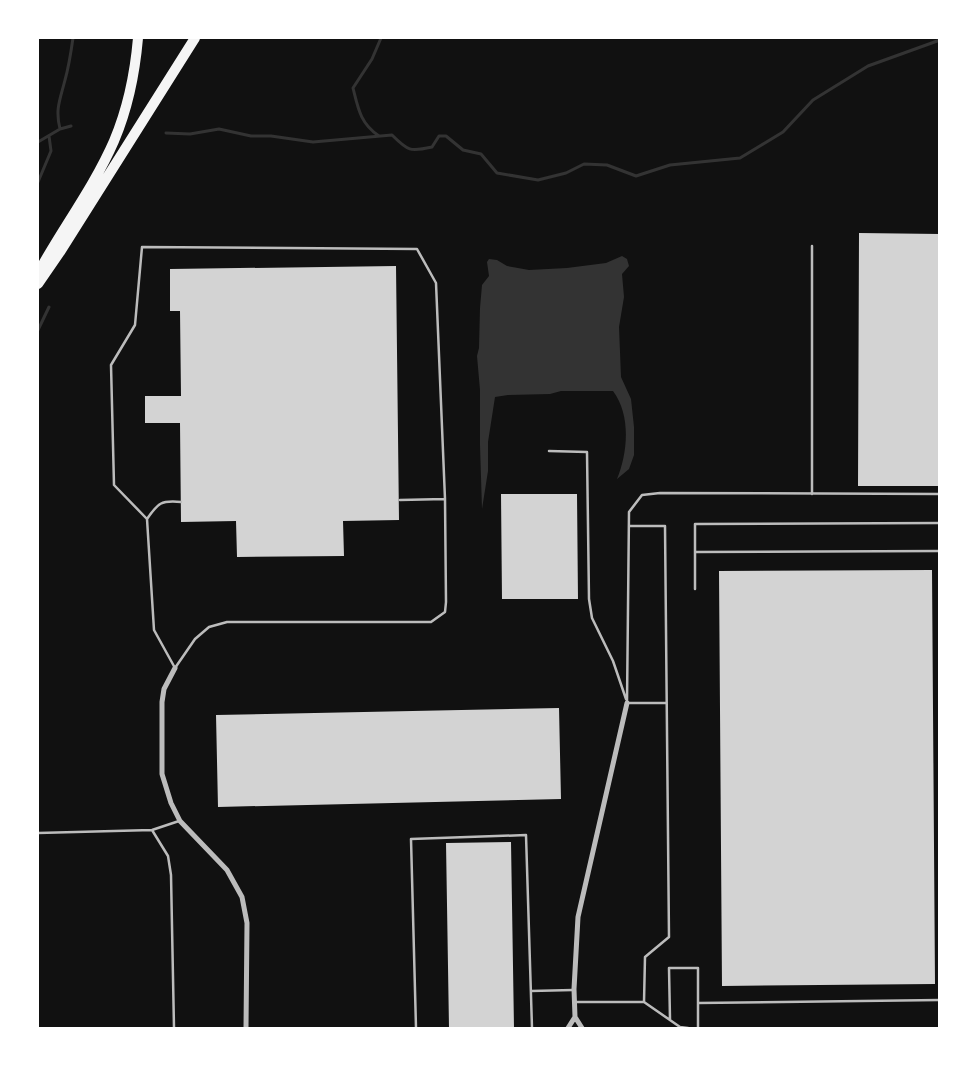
<svg xmlns="http://www.w3.org/2000/svg" width="977" height="1066" viewBox="0 0 977 1066" font-family="Commissioner,sans-serif">
  <style>
    .water { fill: #333 }
    .lines { fill: none; stroke-linecap: round; stroke-linejoin: round }
    .stream { stroke: #333; stroke-width: 3 }
    .building { fill: #d3d3d3 }
    .service { stroke: #bcbcbc; stroke-width: 2.5 }
    .minor { stroke: #bcbcbc; stroke-width: 5 }
    .motorway { stroke: #f5f5f5; stroke-width: 10 }
  </style>
  <rect width="100%" height="100%" fill="#111"/>
  <path class="water" d="M622,256L627,259L629,266L622,274L624,297L619,327L621,377L631,399L634,427V455L629,469L617,479C628,452 631,415 613,391H561L550,394L508,395L495,397L488,442V471L482,509L480,445V390L477,356L479,348L480,308L482,285L489,276L487,262L489,259L497,260L507,266L529,270L567,268L606,263Z"/>
  <g class="lines">
    <path class="stream" d="M60,129C55,109 60,100 65,80C69,66 71,52 73,38
      M166,133L190,134L219,129L251,136H271L313,142L392,135C408,151 410,152 432,147L439,136H446L463,150L481,154L497,173L538,180L566,173L584,164L607,165L636,176L670,165L740,158L783,132L813,100L868,66L940,40
      M379,136C360,123 358,108 353,88L372,59L381,38
      M38,142L60,129L71,126
      M38,182L51,151L49,136
      M38,330L49,307"/>
  </g>
  <path class="building" d="M859,233L940,234V486H858Z
    M396,266L399,520L343,521L344,556L237,557L236,521L181,522L180,423H145V396H181L180,311H170V269Z
    M501,494H577L578,599H502Z
    M932,570L935,984L722,986L719,571Z
    M559,708L561,799L218,807L216,715Z
    M511,842L514,1028H449L446,843Z"/>
  <g class="lines">
    <path class="service" d="M812,246V494
      M549,451L587,452L589,599L592,618L613,661L626,699
      M400,500L445,499
      M147,519L114,485L111,365L135,325L142,247L417,249L436,283L445,499L446,602L445,612L431,622H227L209,627L195,639L175,668L154,630L147,519C158,503 161,500 181,502
      M629,526H665L669,937L645,957L644,1002
      M695,552L940,551
      M695,589V524L940,523
      M627,702L629,512L642,495L660,493L940,494
      M628,703H665
      M152,830L168,856L171,875L174,1028
      M38,833L152,830L179,821
      M531,991L573,990
      M575,1002H644L680,1027L688,1028
      M698,1003L940,1000
      M670,1019L669,968H698V1028
      M416,1028L411,839L526,835L532,1028"/>
    <path class="minor" d="M175,668L164,689L162,702V774L171,803L180,821L227,870L242,897L247,923L246,1028
      M568,1028L575,1017
      M582,1028L575,1017L574,989L578,917L627,703"/>
    <path class="motorway" d="M38,273C62,229 94,187 114,141C128,108 135,73 138,38
      M38,284L60,252L195,38"/>
  </g>
  <rect width="977" height="1066" fill="none" stroke="#ffffff" stroke-width="78"/>
</svg>
